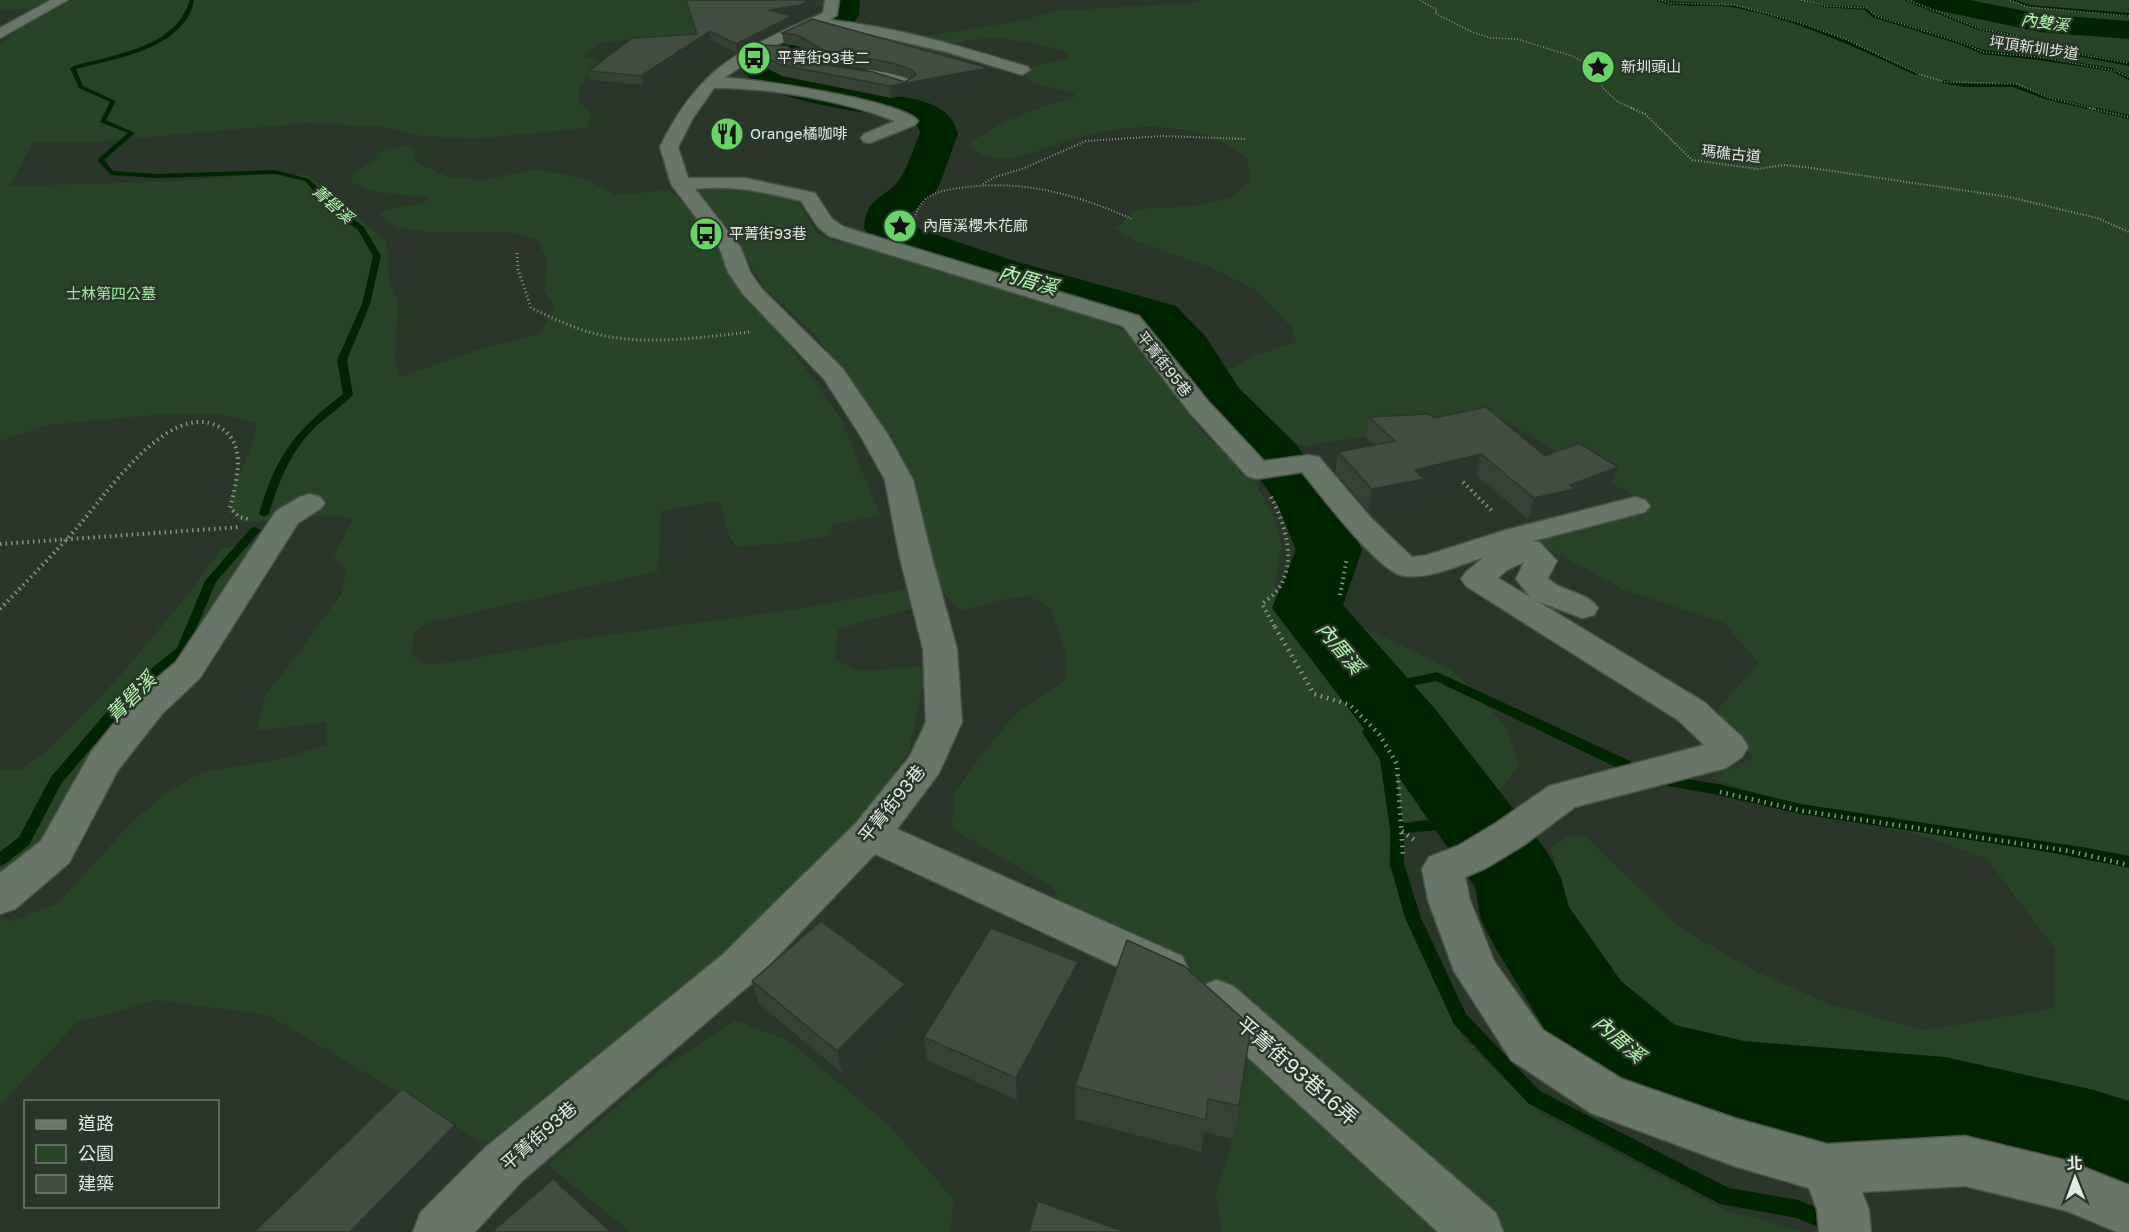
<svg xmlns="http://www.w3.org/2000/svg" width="2129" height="1232" viewBox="0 0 2129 1232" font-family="'Golos Text','Noto Sans TC',sans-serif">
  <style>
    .green { fill: #274526 }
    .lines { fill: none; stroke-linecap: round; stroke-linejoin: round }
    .stream { fill: #002400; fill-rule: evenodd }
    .river { fill: #002400; fill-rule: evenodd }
    .minor-casing { stroke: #485247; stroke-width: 3 }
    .path-far4 { stroke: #8a958a; stroke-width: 1.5; stroke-dasharray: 1 2; stroke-linecap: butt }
    .path-far3 { stroke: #8a958a; stroke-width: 2; stroke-dasharray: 1 2; stroke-linecap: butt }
    .path-far2 { stroke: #8a958a; stroke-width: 3; stroke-dasharray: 1 3; stroke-linecap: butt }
    .path-far1 { stroke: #8a958a; stroke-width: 4; stroke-dasharray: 1.5 4; stroke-linecap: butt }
    .path { stroke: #8a958a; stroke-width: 4.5; stroke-dasharray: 1.5 5; stroke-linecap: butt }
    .minor { fill: #687667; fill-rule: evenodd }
    .wall { fill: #374236 }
    .shaded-wall { fill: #2d362c }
    .building { fill: #404d3f; stroke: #2d362c; stroke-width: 1.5 }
    .labels { text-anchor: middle; stroke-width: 5; stroke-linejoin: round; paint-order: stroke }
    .far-street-label { font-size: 15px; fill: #e1e9e0; stroke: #293629 }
    .far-poi-label { font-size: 15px; fill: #e1e9e0; stroke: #293629; text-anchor: start }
    .far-park-label { font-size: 15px; fill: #a1e99d; stroke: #293629 }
    .far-water-label { font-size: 16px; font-style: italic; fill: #b2faae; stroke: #293629 }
    .street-label { font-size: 18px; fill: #e1e9e0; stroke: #293629 }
    .water-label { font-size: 20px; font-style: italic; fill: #b2faae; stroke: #293629 }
    .near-street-label { font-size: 21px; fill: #e1e9e0; stroke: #293629 }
  </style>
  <rect width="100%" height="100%" fill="#293629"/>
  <path class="green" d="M0,0H53L27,9L0,10Z
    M74,0H824L826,4L822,5L774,10L696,35L598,43L584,57L602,62L580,86L578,102L591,112L588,128L474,139L423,136L383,127L309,123L92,142H33L10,186L182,181L256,174L309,175C333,200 362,219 387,243L389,279L398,302L395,363L400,377L483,348L539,334L555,308L544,291L547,259L537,240L510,232H427L396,227L379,215C394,203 418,210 429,198L371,191L352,183L353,172L374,162L378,152L394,147L412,146L416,150L414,161L448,177L484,180L538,169L588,180L615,195L669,190L683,202L718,243L842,421L880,515L833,525L831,535L798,542L736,547L727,530L720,501L661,511L658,571L427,623L414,633L412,655L424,664L448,663L572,640L797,609L906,589L910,609L838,629L835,660L861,671L927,666L909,751L865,815L726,962L485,1144L268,1015L157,1000L76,1023L0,1106V919L12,921L58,903L134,820L167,792L203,772L272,761L327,745L326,722L257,731L265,696L307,642L342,592L346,570L334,557L353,519L330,515L242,523L227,506L254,439L256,423L220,414L154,415L49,425L0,441V44L19,28Z
    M1201,0H2129V1139L2026,1109L1879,1089L1734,1064L1638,1036L1595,989L1575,942L1551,848L1570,835L1587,838L1679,927L1755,971L1834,1006L1925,1030L2054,1008L2055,949L1987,859L1933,839L1790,803L1710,778L1753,758L1716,711L1759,663L1724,623L1624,590L1535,541L1652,507L1496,416L1304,446L1270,431L1249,405L1228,370L1257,355L1296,342L1292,328L1256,290L1209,267L1133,240L1115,229L1137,209L1195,206L1231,198L1249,182L1248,159C1241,154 1233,147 1225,143C1196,128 1153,124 1121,129C1106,131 1090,134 1075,138C1040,148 999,175 967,145C1000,121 1035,108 1074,97L1075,94L1034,83L1025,77V73L1033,66L1068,58V52C1029,40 979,31 940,49C949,54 961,54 970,61L966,64L881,40L926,36L1025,20L1053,11L1191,3Z
    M710,189C732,189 779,189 797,203C805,209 809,225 817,233C829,244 860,245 875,248L1099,320L1126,331L1203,433L1253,478L1275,519L1281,544L1274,591L1367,629L1454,671L1505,725L1519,766L1495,796L1401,825L1387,861L1463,1039L1538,1112L1727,1211L1807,1232H1222L1216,1194L1233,1139L1246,1051L1128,968L1090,958L1053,887L952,829L954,793L986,749L1017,713L1066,679L1065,652L1051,608L1028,596L1000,600L961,611L936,585L907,474L853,384L814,334L764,288L726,225L698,191Z
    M256,543L265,555L0,901V769L20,770L50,748L119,677L191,591L221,549Z
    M735,1020L789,1041L889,1125L953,1199L951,1232H630L548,1165L661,1069Z"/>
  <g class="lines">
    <path class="stream" d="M190,0H194C193,6 191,12 188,17C166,52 113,59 76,69L83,86L116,101L106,120L135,133L104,160L113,171L156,174L275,170L309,179L340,210L364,227L381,256L370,304L347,360L353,395C343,405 331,413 321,422C292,447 280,478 269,514L264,517L259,514C276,455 295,431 343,394L337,360L362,304L373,256L358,230L334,214L305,181L275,174L156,178L111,175L98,161V159L128,133L100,122L110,102L79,88L70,68C79,63 91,62 101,59C138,49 177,40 190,0Z
      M1655,0L1735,5L1801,22L1846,39L1920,74L1915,75C1857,48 1800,21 1737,8C1711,2 1679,11 1655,0Z
      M1797,0L1824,5L1866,7L1876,15L1963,42L1983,50L2038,56L2112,68L2129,76V80L2111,71L2038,60L1982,54L1959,44L1872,17L1865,10L1824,7Z
      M1904,0H1910L1981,28L2029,37L2062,50L2129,62V66L2061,53L2026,39L1978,30Z
      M2009,0H2016L2030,5L2129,13V17L2029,7Z
      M1943,80L1965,83H2014L2049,97L2129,115V119L2045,99L2013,87H1965L1941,83Z
      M255,527L261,530L216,582L186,653L138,693L61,784L29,845L5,864L0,866V852L19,837L51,777L128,687L177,648L205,581L251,528Z
      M1437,672L1630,761L1632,765L1630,769H1620L1436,681L1377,693L1365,708H1355L1353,705L1368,687Z
      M1369,727L1374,729L1394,760L1403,823L1475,815L1480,817L1482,821L1480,825L1475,827L1404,833V864L1421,918L1466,1014L1540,1091L1729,1188L1798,1200L1825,1211L1827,1218L1825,1225L1818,1227L1797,1218L1720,1204L1528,1103L1454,1024L1405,918L1390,864V829L1380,760L1362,732L1364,729Z
      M1668,776L1718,784L1801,804L2088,848L2129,856V868L2048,852L1801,814L1718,795L1663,785L1661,781L1663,777Z"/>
    <path class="river" d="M832,0H860L859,15L855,21L790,52L776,65L799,78L914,99C937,105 950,110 958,133L940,184L934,193L908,216V223L920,229L1014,261L1176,306L1206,337L1238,387L1295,443L1340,505L1362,550L1343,605L1436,710L1548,853L1561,878L1569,907L1621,981L1675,1025L1744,1041L1945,1057L2094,1090L2129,1101V1205L2094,1192L1945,1155L1744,1137L1648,1111L1612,1098L1553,1043L1495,947L1481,920L1475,887L1380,750L1272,608L1296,550L1278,505L1252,468L1197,409L1165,355L1140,328L980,281L888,249L870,237L864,228C867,192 887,200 901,177C909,164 914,147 920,133L918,127L903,119C863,111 765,103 741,69C752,35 800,24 830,10Z
      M1913,0H1970L2040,14L2129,21V39L2040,32L1917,6Z"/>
    <defs>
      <path id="minor" d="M51,0H68L0,38V28Z
        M825,0H839L837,15L830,20C897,27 963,47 1028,67L1030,70L1022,75L947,52L855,31L814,27L762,52L724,78C753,78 903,101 918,121L915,125L870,143L864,142L861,138L864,134L895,121C844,101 769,87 714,88L693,118L678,147L688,178H745L815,193L832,219L844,227L1139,316L1208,401L1264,461L1309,455L1319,457L1371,518L1412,557L1427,555L1506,530L1635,497L1645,500L1650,506L1645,512L1533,541L1539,542L1557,561L1548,578C1562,593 1587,591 1598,608L1594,615L1582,618L1537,601L1704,702L1742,737L1748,747L1742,757L1726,768L1575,807L1524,845L1486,868L1465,877L1470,900L1494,961L1543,1030L1622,1079L1734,1118L1827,1144L1965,1136L2068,1161L2129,1185V1232H2117L2067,1211L1965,1186L1862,1192L1869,1210L1871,1232H1819L1817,1210L1809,1188L1734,1166L1591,1113L1511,1060L1454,971L1428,900L1422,869L1429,857L1458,846L1496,823L1549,786L1704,745L1678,720L1466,586L1461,579L1466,572L1484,557C1460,565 1430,579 1404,576C1380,574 1319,493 1302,472L1257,479L1247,476L1190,413L1123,326L829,236L818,227L801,201C765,192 731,185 695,189L741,248L750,272L762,289L843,369L888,435L913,480L931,554L957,649L962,722L939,773L897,829L1182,956L1188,969L1182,982L1166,988L1150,982L875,854L753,982L522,1181L475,1232H413L420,1213L486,1147L721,956L856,823L910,756L926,722L923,649L899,554L885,480L860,435L824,379L743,294L728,272L720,249L671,184L660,147C701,63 743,49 823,13ZM1524,562L1516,579L1530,597L1498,578L1507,570Z
        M871,70L909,74L917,79L909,84L865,78L863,75L865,72Z
        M310,494L320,497L325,503L320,509L298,523L200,678L162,714L118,770L69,863L15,909L0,914V873L41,841L91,752L136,696L176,662L276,511L300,497Z
        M1217,980L1233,986L1496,1213L1503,1232H1438L1201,1014L1194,1000L1201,986Z"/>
    </defs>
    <use href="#minor" class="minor-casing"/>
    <path class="path-far4" d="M1420,0L1437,10L1435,13L1470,31L1490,38L1517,39L1572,56L1594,68L1603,88L1618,102L1634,109
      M1659,0L1671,3L1735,5L1801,23L1845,39L1919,74L1945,82L2017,84L2049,98L2096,109
      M1801,0L1825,6L1867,8L1876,16L1963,43L1983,52L2038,57L2113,70L2129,77
      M1908,0L1981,29L2028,38L2061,51L2129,63
      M2010,0L2028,7L2129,16"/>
    <path class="path-far3" d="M1631,108L1645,114L1692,160L1758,169L1784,165L1805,167L2009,197L2097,218L2129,232
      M2089,108L2129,117
      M983,184L995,177L1022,169L1086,141L1162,136L1246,139
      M911,226C915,217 918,205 927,198C938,190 954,189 967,187C1026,180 1078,195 1132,219
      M928,229L1011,231"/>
    <path class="path-far2" d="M517,253L518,269L531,308C555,319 579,331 605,336C653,345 703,337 750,332"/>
    <path class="path-far1" d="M1463,482L1493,512
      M1271,497C1285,524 1297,560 1279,588C1275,594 1268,599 1262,604L1276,629
      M0,544L241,527
      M1340,595L1347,558
      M0,609C25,583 51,557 75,530C104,498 170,396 221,428C248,445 236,483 230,508L239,517L248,519"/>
    <path class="path" d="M1275,627L1314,694L1350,705L1379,734L1397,764L1403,858
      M1720,792L1803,811L2069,851L2129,865
      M1402,831L1417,842"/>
    <use href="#minor" class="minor"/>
  </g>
  <path class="wall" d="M685,0H819L802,12L787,15L792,16L793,24L737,53L711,40L643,85L591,80L589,71L696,34Z
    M812,19L990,79L891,98L782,76L753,61L752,50L804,59L825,65L905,82L909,79L893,74L824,61L798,46L784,44L782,33Z
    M1369,417L1434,418L1545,456L1618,467L1611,488L1570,504L1568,510L1528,519L1476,475L1422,488L1419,499L1368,510L1335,472L1338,452L1374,445L1366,437Z
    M1127,940L1239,1106L1233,1139L1204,1132L1201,1152L1075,1119V1086Z
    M752,981L905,984L908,1007L842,1073L759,1004Z
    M1078,985L1017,1100L927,1060L924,1037Z"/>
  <path class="shaded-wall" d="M808,0H819L802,12L770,18L769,10Z
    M792,16L793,24L737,53L736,44Z
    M710,31L711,40L643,85L641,76Z
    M989,68L990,79L891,98L890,86Z
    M1481,454L1476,475L1422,488L1419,499L1368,510L1372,489L1415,470Z
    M1618,467L1611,488L1570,504L1568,510L1528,519L1534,498Z
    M1078,962V985L1017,1100L1016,1078Z
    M905,984L908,1007L842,1073L837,1051Z
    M455,1125L469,1147L387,1232H350Z"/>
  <path class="building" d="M686,0H808L801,5L769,10L792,16L736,44L710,31L641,76L589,71L632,38L697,34Z
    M812,19L989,68L890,86L781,65L752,50L759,45L787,46L804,59L825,65L873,72L905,82L916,75L913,70L892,63L823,50L797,35L782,33Z
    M1486,407L1545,456L1579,443L1618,467L1570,485L1575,489L1534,498L1481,454L1415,470L1424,479L1372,489L1338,452L1395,441L1369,417L1429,414L1434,418Z
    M821,921L905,984L837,1051L752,981Z
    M991,928L1078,962L1016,1078L924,1037Z
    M1127,940L1184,966L1251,1026L1239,1106L1208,1099L1206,1120L1075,1086Z
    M402,1089L455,1125L350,1232H254Z
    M553,1179L611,1232H492Z
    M1038,1201L1125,1232H1029Z"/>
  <defs>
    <symbol id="bus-disc" viewBox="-11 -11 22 22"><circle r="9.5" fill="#68d465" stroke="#293629"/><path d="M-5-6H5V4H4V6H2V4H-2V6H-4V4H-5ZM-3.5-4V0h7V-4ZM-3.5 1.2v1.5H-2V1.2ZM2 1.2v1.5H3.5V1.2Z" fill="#111"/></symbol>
    <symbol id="sight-disc" viewBox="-11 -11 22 22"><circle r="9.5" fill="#68d465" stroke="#293629"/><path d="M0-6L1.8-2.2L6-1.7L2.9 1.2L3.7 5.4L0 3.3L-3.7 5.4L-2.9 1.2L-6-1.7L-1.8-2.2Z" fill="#111"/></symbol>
    <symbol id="restaurant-disc" viewBox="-11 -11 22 22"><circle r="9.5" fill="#68d465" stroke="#293629"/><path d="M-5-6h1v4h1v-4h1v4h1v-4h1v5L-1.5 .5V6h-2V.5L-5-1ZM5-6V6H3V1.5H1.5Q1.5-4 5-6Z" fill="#111"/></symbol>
  </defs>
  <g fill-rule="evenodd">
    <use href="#bus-disc" x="735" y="39" width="38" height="38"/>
    <use href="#sight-disc" x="1579" y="48" width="38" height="38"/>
    <use href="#restaurant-disc" x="708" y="115" width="38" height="38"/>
    <use href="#sight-disc" x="881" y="207" width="38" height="38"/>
    <use href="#bus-disc" x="687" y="215" width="38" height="38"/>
  </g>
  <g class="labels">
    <g class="far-street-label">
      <text transform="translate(2034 48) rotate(8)" y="5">坪頂新圳步道</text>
      <text transform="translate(1731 154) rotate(6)" y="5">瑪礁古道</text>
      <text transform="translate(1164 364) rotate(52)" y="5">平菁街95巷</text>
    </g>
    <g class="far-poi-label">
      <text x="777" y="63">平菁街93巷二</text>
      <text x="1621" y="72">新圳頭山</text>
      <text x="750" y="139">Orange橘咖啡</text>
      <text x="923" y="231">內厝溪櫻木花廊</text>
      <text x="729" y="239">平菁街93巷</text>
    </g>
    <g class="far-park-label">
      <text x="111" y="299">士林第四公墓</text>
    </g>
    <g class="far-water-label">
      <text transform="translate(2045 22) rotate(8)" y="6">內雙溪</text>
      <text transform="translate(333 204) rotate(42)" y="6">菁礐溪</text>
    </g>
    <g class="street-label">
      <text transform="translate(892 804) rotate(-51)" y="6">平菁街93巷</text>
      <text transform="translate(539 1136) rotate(-41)" y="6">平菁街93巷</text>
    </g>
    <g class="water-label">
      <text transform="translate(1028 280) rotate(16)" y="7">內厝溪</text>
      <text transform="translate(1340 648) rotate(50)" y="7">內厝溪</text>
      <text transform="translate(131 697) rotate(-45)" y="7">菁礐溪</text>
      <text transform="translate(1619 1039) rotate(41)" y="7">內厝溪</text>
    </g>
    <g class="near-street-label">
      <text transform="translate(1297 1071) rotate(41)" y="7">平菁街93巷16弄</text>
    </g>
  </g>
  <rect x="24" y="1100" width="195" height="108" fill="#293629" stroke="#737e72" stroke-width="1.5"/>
  <rect x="36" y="1120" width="30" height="9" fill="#687667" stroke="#737e72" stroke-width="1.5"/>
  <text x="78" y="1130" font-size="18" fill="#e1e9e0">道路</text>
  <rect x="36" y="1145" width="30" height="18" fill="#274526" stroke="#737e72" stroke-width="1.5"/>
  <text x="78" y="1160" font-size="18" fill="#e1e9e0">公園</text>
  <rect x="36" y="1175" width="30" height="18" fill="#404d3f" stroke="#737e72" stroke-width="1.5"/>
  <text x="78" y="1190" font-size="18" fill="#e1e9e0">建築</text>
  <g transform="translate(2075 1178) rotate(359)" stroke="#293629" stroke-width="4.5" paint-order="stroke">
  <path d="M0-4.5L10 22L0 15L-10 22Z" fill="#e1e9e0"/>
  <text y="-9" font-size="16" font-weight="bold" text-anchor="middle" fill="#e1e9e0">北</text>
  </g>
</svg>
